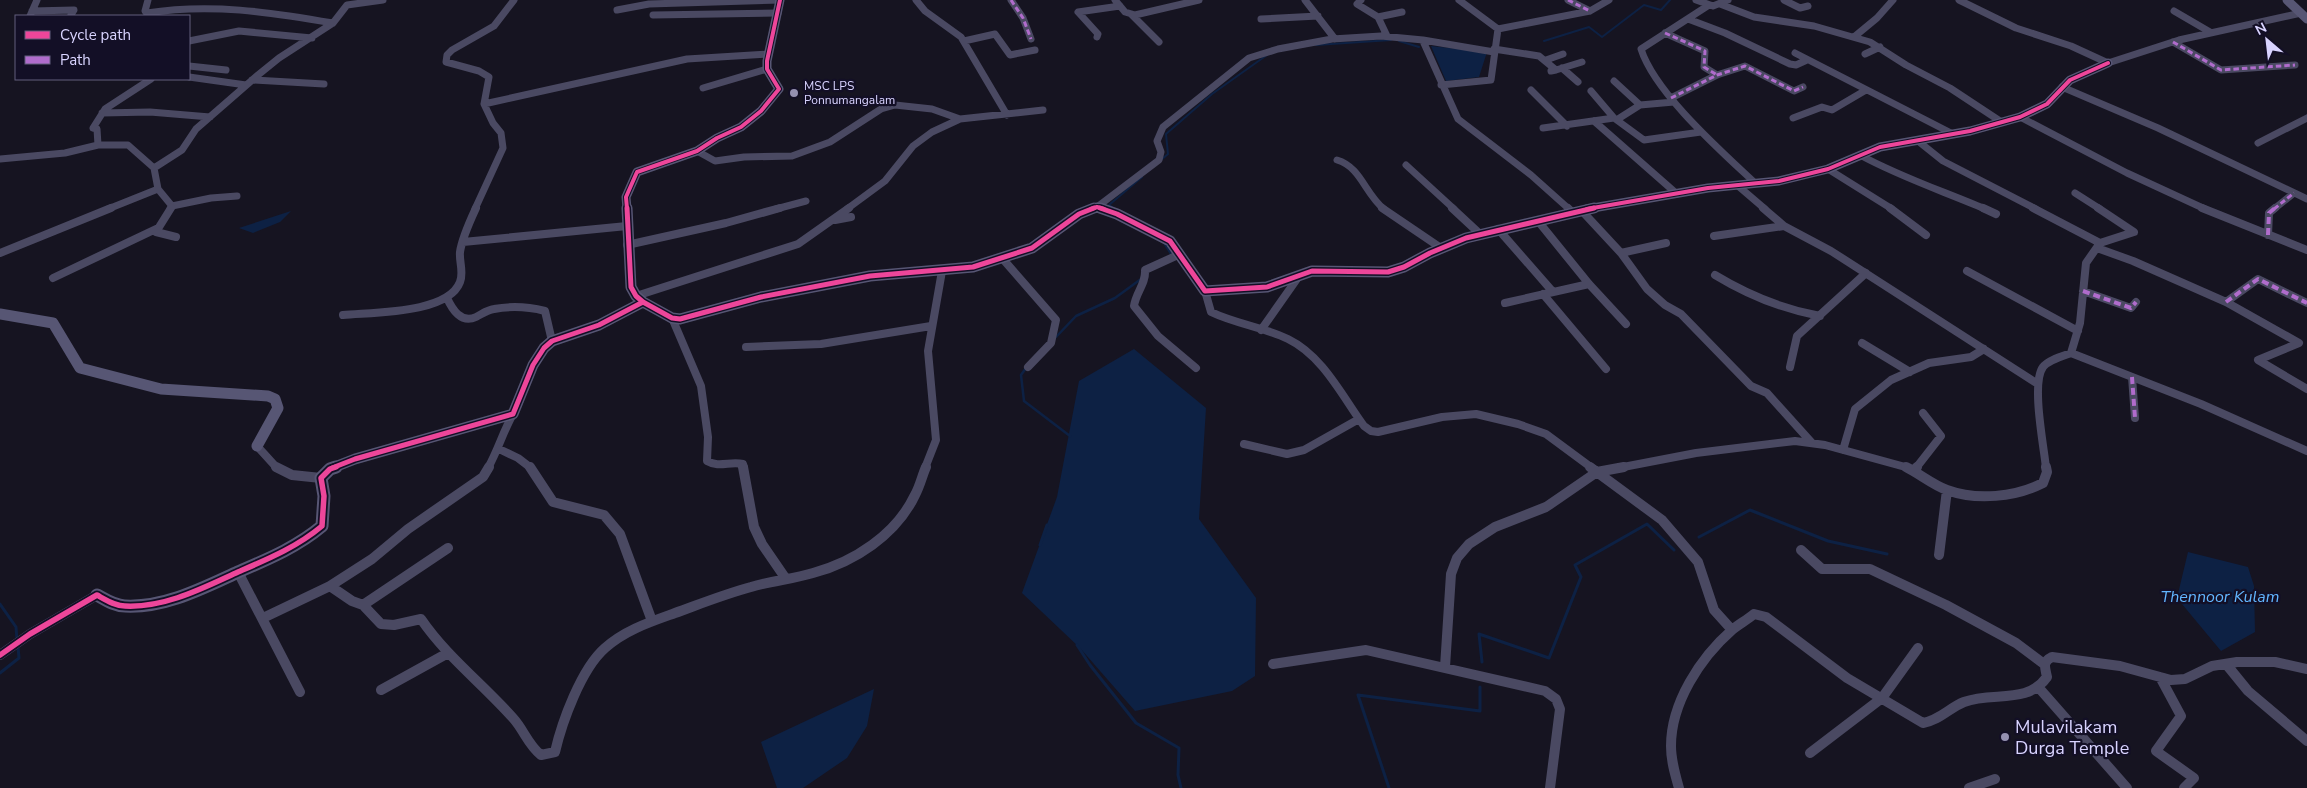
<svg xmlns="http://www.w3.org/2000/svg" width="2307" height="788" viewBox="0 0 2307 788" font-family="'Nunito Sans',sans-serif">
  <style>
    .water { fill: #0d2144 }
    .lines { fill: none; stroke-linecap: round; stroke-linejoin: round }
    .stream-far2 { stroke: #0d2144; stroke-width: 2 }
    .stream-far1 { stroke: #0d2144; stroke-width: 2.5 }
    .stream { stroke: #0d2144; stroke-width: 3 }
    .street-far2 { stroke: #4a4962; stroke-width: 7 }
    .street-far1 { stroke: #4a4962; stroke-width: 8 }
    .street { stroke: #4a4962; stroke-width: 10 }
    .secondary-far2 { stroke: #575674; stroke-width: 9 }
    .secondary-far1 { stroke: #575674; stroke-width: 11 }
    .secondary { stroke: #575674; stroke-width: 13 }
    .quiet-far1 { stroke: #b06ccc; stroke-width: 3; stroke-dasharray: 5.5 3; stroke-linecap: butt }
    .quiet { stroke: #b06ccc; stroke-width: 4; stroke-dasharray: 7 4; stroke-linecap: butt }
    .cycleway-far2-casing { stroke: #130f26; stroke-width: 6 }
    .cycleway-far1-casing { stroke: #130f26; stroke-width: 8 }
    .cycleway-casing { stroke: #130f26; stroke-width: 9 }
    .cycleway-far2 { stroke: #ed469a; stroke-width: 4 }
    .cycleway-far1 { stroke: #ed469a; stroke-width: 5 }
    .cycleway { stroke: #ed469a; stroke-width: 5.5 }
    .poi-dot { fill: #9591b1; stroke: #130f26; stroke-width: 2 }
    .labels { text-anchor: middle; stroke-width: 4.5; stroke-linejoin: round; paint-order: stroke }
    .far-poi-label { font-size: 12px; fill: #d9d4ff; stroke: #130f26; text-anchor: start }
    .water-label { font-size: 16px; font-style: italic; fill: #62b6ff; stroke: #130f26 }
    .near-poi-label { font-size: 18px; fill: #d9d4ff; stroke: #130f26; text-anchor: start }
  </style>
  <rect width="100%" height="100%" fill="#161421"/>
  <path class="water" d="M1431,46L1487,52L1479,77L1446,81Z
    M291,211L280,222L253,233L239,228Z
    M1134,349L1206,408L1199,519L1256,598L1255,676L1232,691L1135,711L1080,648L1022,593L1057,497L1079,381Z
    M2188,552L2248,567L2254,586L2255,632L2221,651L2177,598Z
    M874,689L867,726L847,758L803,788H777L761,742Z"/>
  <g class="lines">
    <path class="stream-far2" d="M1399,41L1419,47
      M1544,41L1589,27L1602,37L1644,5L1661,10L1670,0
      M1316,45L1391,40
      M1161,160L1168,154L1166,134L1212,94L1267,55
      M1114,208L1109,205L1142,177"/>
    <path class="stream-far1" d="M1165,244L1173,257
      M1056,337L1076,316L1115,298L1141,279
      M1026,368L1021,375L1024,401L1070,436"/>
    <path class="stream" d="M1699,537L1750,510L1828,541L1887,554
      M1040,545L1047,525
      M0,604L16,627L17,640
      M1077,645L1090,665L1136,723L1179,748L1178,775L1181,788
      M1482,662L1479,634L1549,658L1581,577L1575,565L1647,524L1674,550
      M0,673L19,658L18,647
      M1389,788L1358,695L1480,711V687"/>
    <path class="street-far2" d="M148,0L145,11L149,16
      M916,0L925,11L961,37L1007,115
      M1011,0L1023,18L1031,39
      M1115,0L1125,12L1135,15L1199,0
      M1305,0L1335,39
      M1361,0L1357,4L1378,17L1402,12
      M1459,0L1498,29L1590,11L1609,0
      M1568,0L1590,11
      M1696,0L1713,6L1728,0
      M1784,0L1800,8L1808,6
      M1959,0L2016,28L2071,46L2108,63L2179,40L2301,13
      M1720,4L1754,17L1814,26L1870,42L1906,65L1950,88L2000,121
      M1709,5L1641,49C1655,93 1721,151 1755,183
      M617,10L649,4L780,0
      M32,11L74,10L71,15
      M2174,11L2210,32
      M147,13C210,3 270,12 333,23L279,58L258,75L196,129L182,150L154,168L128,145H98L97,129L93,128L105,109L151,79
      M1131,14L1159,42
      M653,15L778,13
      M30,16L37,0
      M1378,17L1387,36
      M1261,19L1318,16
      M1688,19L1725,33L1790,64L1796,65L1807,60
      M333,23L347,5L383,0
      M1665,33L1705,51L1704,67L1717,75
      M1097,37L1098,34L1078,12L1120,6
      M1854,37L1877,18L1893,0
      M189,41L239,31L312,38
      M964,41L995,34L1010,55L1035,50
      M1423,41L1458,119L1531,175L1569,209
      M2173,42L2221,70L2295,65
      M1494,49L1539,56L1556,70L1551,71
      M1795,53L1953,134
      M1865,54L1880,47
      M1546,60L1563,54
      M189,66L226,70
      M1562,68L1578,82
      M1556,70L1582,62
      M189,77L246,85
      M252,80L324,84
      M1614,81L1640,105
      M1441,85L1491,80L1498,29
      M2062,87L2158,128L2307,199
      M703,88L767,69
      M1531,90L1567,126
      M1591,91L1614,118
      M1671,98L1717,75L1745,66L1794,91L1803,87
      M484,104L687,59L769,54
      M102,113L150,112L210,117
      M2020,117L2127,173L2205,209
      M1793,118L1822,107L1832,110L1866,90
      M1618,119L1640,105L1674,102
      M1594,121L1677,194
      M1543,128L1614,118L1644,140L1701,132
      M1918,141L1943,161L2036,209
      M2258,143L2307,118
      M697,151L715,161L744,157L792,156L830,142L881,109L895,105L932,109L960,119
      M1860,155C1900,177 1943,191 1985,209
      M0,159L65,153L98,145
      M1337,160C1361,167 1365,194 1384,209
      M1406,165L1454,209
      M1828,169L1892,209
      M1737,185L1765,209
      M158,189L172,206L170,209
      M2075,193L2100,209
      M172,206L211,198L237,196
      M1097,207L1159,160L1161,152L1157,141L1163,127L1249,58L1278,49L1332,39L1381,36L1423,40L1494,52
      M108,209L158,189L154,168
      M475,209L503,148L501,133L493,123L484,104L489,77L479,71L446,62L447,55L452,50L494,26L514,0
      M776,209L806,201
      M847,209L885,181L913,146L932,132L960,119L1043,110
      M2274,209L2294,193"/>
    <path class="street-far1" d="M171,208L156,232L176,237
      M1382,208L1441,248
      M1452,208L1480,234
      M1568,208L1572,212
      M1890,208L1926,235
      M1983,208L1996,214
      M2033,208L2100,243
      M2202,208L2307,250
      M1582,211L1621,253L1666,243
      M835,220L851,217
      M1538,221L1589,284L1626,324
      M1784,226L1831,251L2038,384
      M1498,229L1553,292
      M2268,235L2269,213L2275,208
      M1714,236L1784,226L1763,208
      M463,242L627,226
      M627,245L726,223L780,208
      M2097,248L2133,261L2226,302L2299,343L2258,360L2307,389
      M0,253L111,208
      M1621,253L1647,289L1665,305L1681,314L1751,386L1767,393L1812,443
      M1180,254L1145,270C1146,284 1136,292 1134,306L1158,336L1196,368
      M1002,258L1056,320L1051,343L1028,367
      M1967,271L2078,331
      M1715,275C1748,295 1782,309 1820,316
      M53,278L156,229
      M1205,291L1211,312C1236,324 1263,327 1288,339C1323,356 1342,396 1364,426L1371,431L1378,432L1442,417L1476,414L1518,424L1546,434L1592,468
      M2083,291L2131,308L2136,302
      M1543,294L1606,369
      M636,296L798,244L849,208
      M447,298C452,309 461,324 476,317C482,314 487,310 494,309C510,306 529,307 545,311L552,341
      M2226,302L2258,279L2307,303
      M1505,303L1589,284
      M343,315C372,312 448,314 460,282C464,272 459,262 460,252C462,238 470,221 476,208
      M672,318L701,386L708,437L707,461C719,468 730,461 743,464L744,468
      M1261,330L1299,276
      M1862,343L1910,372
      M746,347L821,344L931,326
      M2071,353L2201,404L2307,451
      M1790,367L1797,336L1866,273
      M2132,377L2135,418
      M1244,444L1287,454L1304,450L1359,419
      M257,446L277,468
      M499,449L518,458L531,468
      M1843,450L1855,409L1891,380L1929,363L1971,357L1984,349
      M488,468C498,450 503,432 513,414
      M925,468L936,440L928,351L942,271
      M1618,468L1696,453L1795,441L1825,445L1909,468
      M1916,468L1941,436L1923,413
      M2046,468C2044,447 2031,383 2043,367C2048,360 2063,356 2071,353L2080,323L2086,263L2100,243L2134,232L2098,208"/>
    <path class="street" d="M276,467L292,475L321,478
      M530,467L553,502L604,515L620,534L652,621
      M743,467L754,527L762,544L786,579
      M1590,467L1662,520L1698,562L1714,610L1732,630
      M1906,467C1920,474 1933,485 1947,490C1977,501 2015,497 2043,483L2047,472L2046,467
      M1914,471L1917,467
      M1801,550L1822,569H1870L1946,605L2016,643L2044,664
      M1939,555L1947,490
      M238,572L300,692
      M330,586L352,601L363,605L381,624L394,625L421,619C447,657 483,684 513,718C524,730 528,745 541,755L555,752C562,722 581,669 605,648C625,630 650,622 675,613C700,604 725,594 751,587C771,581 793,579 813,573C854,562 896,535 915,495C920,486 922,476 926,467
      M363,605L448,548
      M263,618L330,586L372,559L408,529L483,477L489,467
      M0,655L30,634L97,595
      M1273,664L1366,650L1545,691L1556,699L1560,709L1550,788
      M2226,664L2248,691L2307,741
      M1445,667L1451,574L1457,558L1469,544L1495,527L1546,507L1597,472L1624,467
      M2160,677L2181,716L2156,751L2194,778L2184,788
      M2039,688L2127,788
      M381,690L448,653
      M1810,753L1882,698L1918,648
      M1679,788C1675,774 1671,761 1671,746C1671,703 1700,658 1732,630C1739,624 1747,620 1754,614L1766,617L1847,678L1923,723C1940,720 1949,708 1964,702C1993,691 2027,705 2047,677C2045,667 2042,662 2052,657L2120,666L2171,680L2185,679L2212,666L2237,662H2275L2307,669
      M1969,788L1995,779"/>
    <path class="secondary-far2" d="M2287,0L2307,19
      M627,209L626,197L637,172L697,151L717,138L741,127L761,111L779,89L767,69V61L780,0
      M1091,209L1097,207L1104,209
      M1587,209L1708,188L1779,181L1828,169L1880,147L1970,131L2020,117L2047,104L2070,80L2108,63"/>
    <path class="secondary-far1" d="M1100,208L1117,214L1170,241L1205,291L1267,287L1312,271L1388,272L1404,267L1430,253L1466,238L1594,208
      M643,302L672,318L680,319L761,297L870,276L973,267L1032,248L1079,214L1094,208
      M0,314L53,323L80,368L161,389L268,396L275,399L278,408L257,446
      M332,468L355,459L513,414L533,365L544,348L552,341L599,325L643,302L636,296L631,287L627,208"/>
    <path class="secondary" d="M97,595C106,600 115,606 125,606C165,608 203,588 238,572C268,559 297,547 322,526L324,496L321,478L330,469L336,467"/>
    <path class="quiet-far1" d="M1011,0L1023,18L1031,39
      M1568,0L1590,11
      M1665,33L1705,51L1704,67L1717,75
      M2173,42L2221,70L2295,65
      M1671,98L1717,75L1745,66L1794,91L1803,87
      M2274,209L2294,193"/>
    <path class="quiet" d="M2268,235L2269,213L2275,208
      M2083,291L2131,308L2136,302
      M2226,302L2258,279L2307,303
      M2132,377L2135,418"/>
    <defs>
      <path id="cycleway-far2" d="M627,209L626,197L637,172L697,151L717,138L741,127L761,111L779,89L767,69V61L780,0
        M1091,209L1097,207L1104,209
        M1587,209L1708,188L1779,181L1828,169L1880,147L1970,131L2020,117L2047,104L2070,80L2108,63"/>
      <path id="cycleway-far1" d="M1100,208L1117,214L1170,241L1205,291L1267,287L1312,271L1388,272L1404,267L1430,253L1466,238L1594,208
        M643,302L672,318L680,319L761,297L870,276L973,267L1032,248L1079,214L1094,208
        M332,468L355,459L513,414L533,365L544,348L552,341L599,325L643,302L636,296L631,287L627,208"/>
      <path id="cycleway" d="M0,655L30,634L97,595C106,600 115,606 125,606C165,608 203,588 238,572C268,559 297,547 322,526L324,496L321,478L330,469L336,467"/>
    </defs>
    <use href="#cycleway-far2" class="cycleway-far2-casing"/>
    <use href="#cycleway-far1" class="cycleway-far1-casing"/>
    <use href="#cycleway" class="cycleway-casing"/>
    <use href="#cycleway-far2" class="cycleway-far2"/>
    <use href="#cycleway-far1" class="cycleway-far1"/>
    <use href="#cycleway" class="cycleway"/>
  </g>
  <g class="poi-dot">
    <circle cx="794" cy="93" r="5"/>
    <circle cx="2005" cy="737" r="5"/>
  </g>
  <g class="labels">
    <g class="far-poi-label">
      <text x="804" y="90">MSC LPS<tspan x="804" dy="14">Ponnumangalam</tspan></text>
    </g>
    <g class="water-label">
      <text x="2220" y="602">Thennoor Kulam</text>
    </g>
    <g class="near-poi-label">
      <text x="2015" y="733">Mulavilakam<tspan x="2015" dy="21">Durga Temple</tspan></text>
    </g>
  </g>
  <rect x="15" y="15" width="175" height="65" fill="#130f26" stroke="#625e7d"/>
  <rect x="25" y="31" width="25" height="8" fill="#ed469a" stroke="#625e7d"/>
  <text x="60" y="40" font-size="15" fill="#d9d4ff">Cycle path</text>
  <rect x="25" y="56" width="25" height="8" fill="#b06ccc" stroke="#625e7d"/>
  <text x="60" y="65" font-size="15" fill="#d9d4ff">Path</text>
  <g transform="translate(2267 40) rotate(332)" stroke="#130f26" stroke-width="4" paint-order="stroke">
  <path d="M0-4L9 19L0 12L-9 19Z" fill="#d9d4ff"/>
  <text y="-8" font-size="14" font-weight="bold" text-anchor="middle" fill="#d9d4ff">N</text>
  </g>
</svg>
